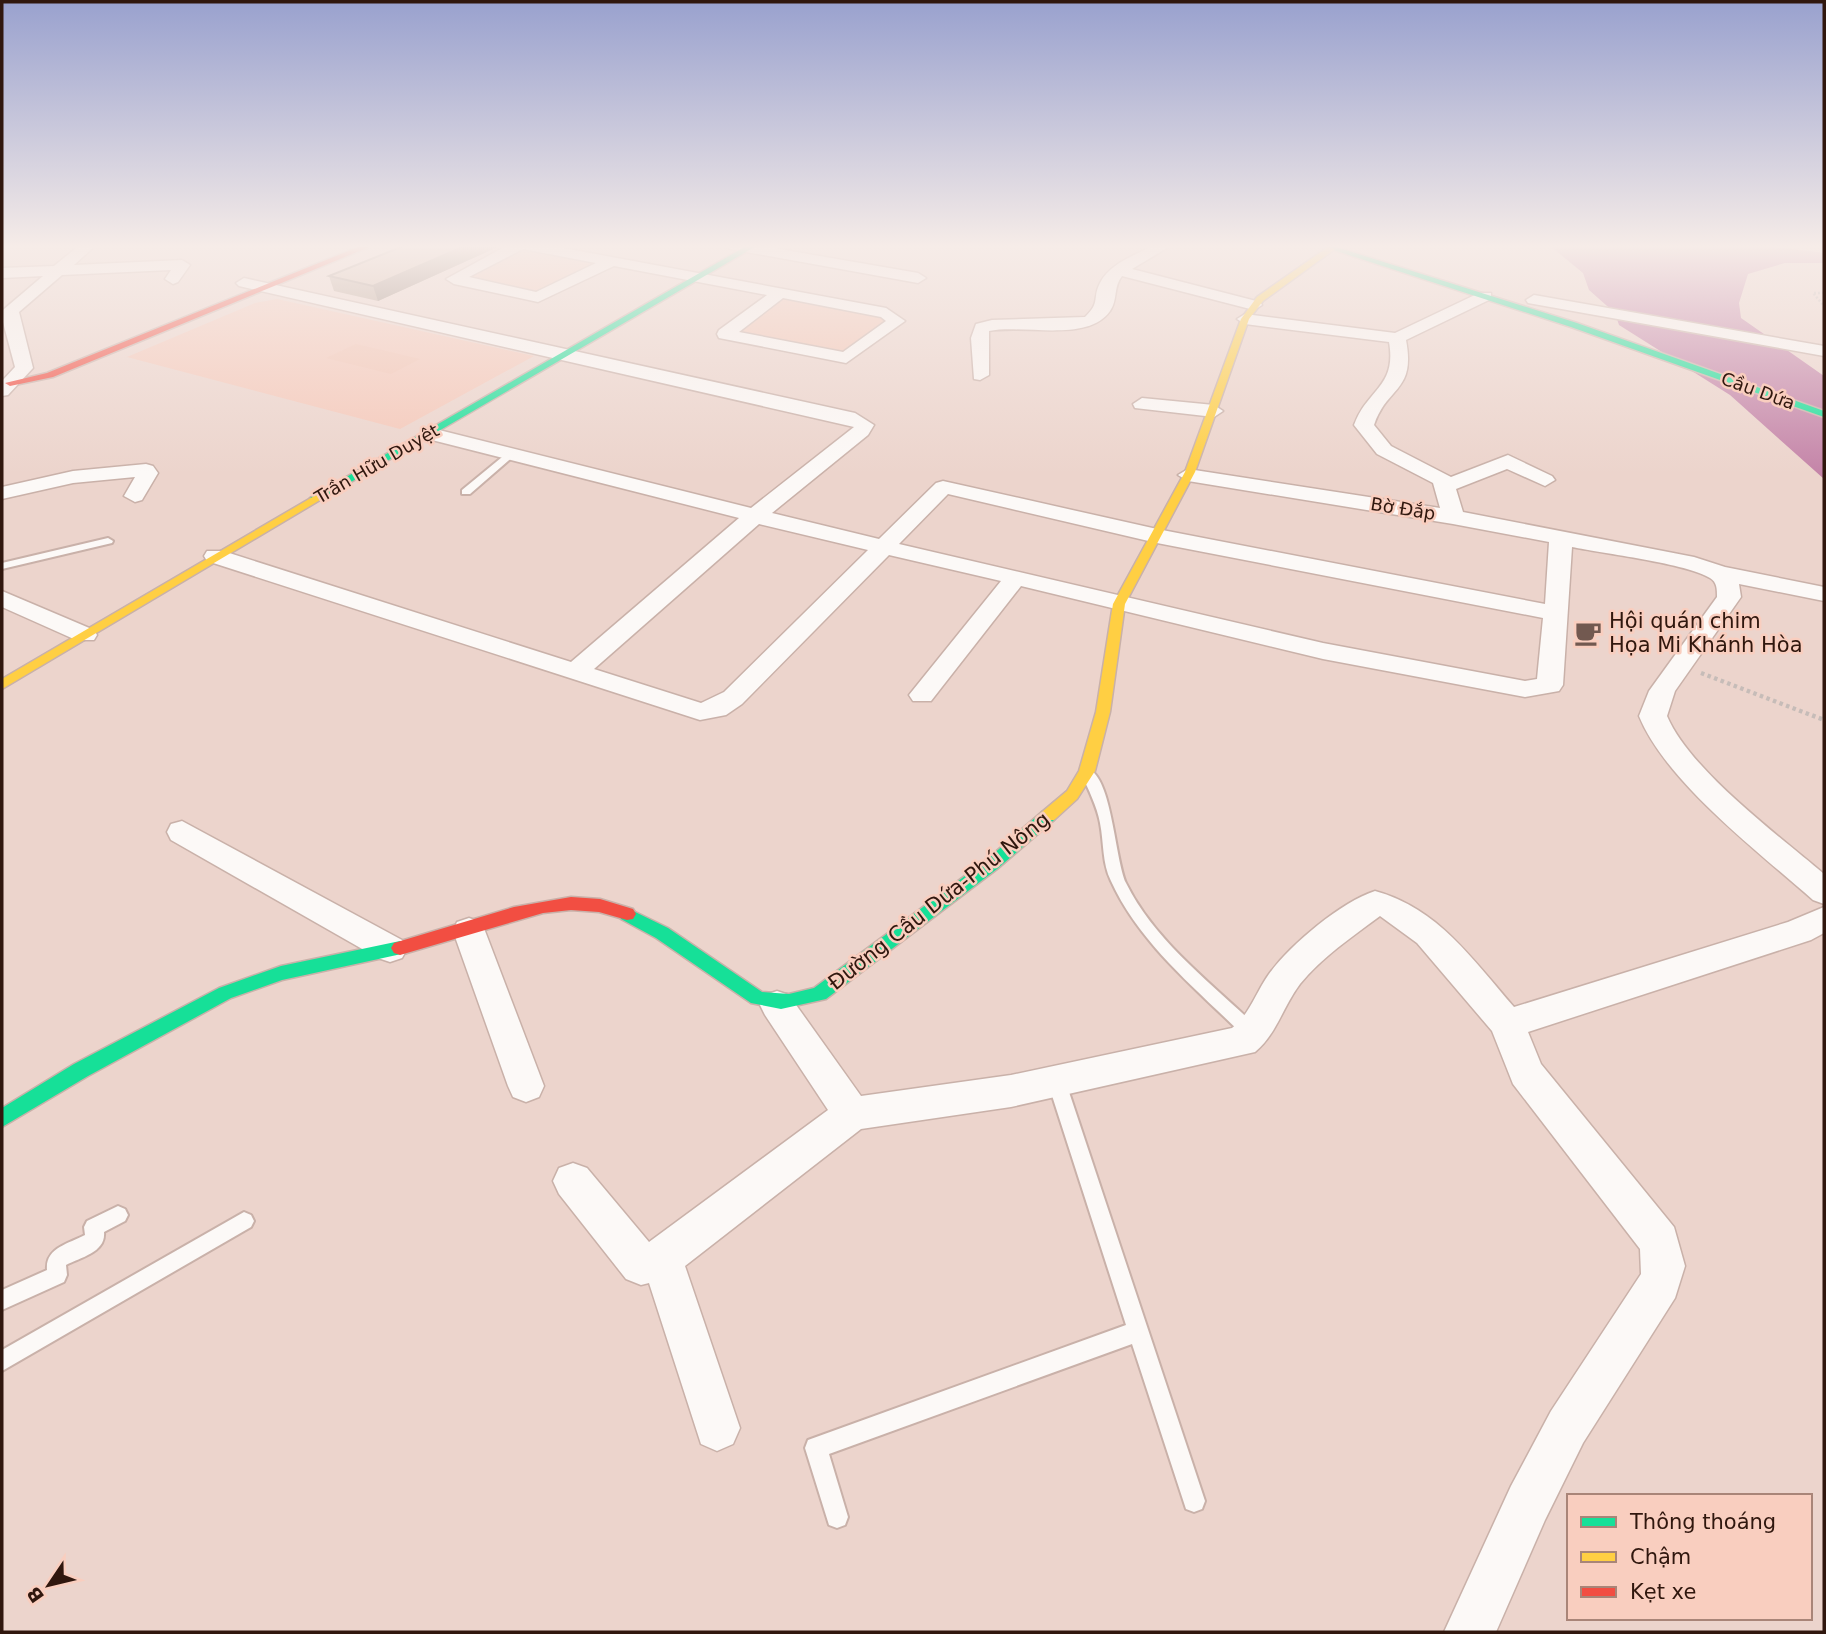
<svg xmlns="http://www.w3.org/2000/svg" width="1826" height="1634" viewBox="0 0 1826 1634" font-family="'DejaVu Sans',sans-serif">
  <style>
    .built { fill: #f5c8b9 }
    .green { fill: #f3c4b3 }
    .water { fill: #c484a8 }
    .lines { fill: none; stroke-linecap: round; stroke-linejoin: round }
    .lane-casing { stroke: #c9b1a9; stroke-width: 4 }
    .street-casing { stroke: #c9b1a9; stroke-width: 3 }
    .fast-casing { stroke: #c9b1a9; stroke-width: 3 }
    .slow-casing { stroke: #c9b1a9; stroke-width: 3 }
    .jam-casing { stroke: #c9b1a9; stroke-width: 3 }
    .path-far1 { stroke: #c6bcb8; stroke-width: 2.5; stroke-dasharray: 2 2; stroke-linecap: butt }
    .path { stroke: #c6bcb8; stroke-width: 4.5; stroke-dasharray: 3.5 3.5; stroke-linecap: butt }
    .lane { fill: #fcf9f7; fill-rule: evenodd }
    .street { fill: #fcf9f7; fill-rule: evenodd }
    .fast { fill: #16e098; fill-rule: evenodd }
    .slow { fill: #ffcf43; fill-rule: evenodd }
    .jam { fill: #f24e42; fill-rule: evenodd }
    .wall { fill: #b29c8d }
    .shaded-wall { fill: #917f73 }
    .building { fill: #cfb5a4; stroke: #917f73; stroke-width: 2 }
    .labels { text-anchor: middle; stroke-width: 5; stroke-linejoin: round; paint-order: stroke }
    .far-street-label { font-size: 18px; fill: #30170e; stroke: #f9cebf }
    .poi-label { font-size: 21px; fill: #30170e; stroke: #f9cebf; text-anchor: start }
    .street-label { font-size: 21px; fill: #30170e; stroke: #f9cebf }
  </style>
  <rect width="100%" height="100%" fill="#ecd4cc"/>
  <path class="built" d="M277,299L534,356L400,429L127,357L255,303Z"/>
  <path class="green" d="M524,247L603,263L539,294L460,277Z
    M780,299H793L883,315L889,321L846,355L733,334Z
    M356,344L420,359L391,374L326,358Z"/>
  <path class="water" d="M1549,245H1759L1824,253V263H1785L1748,274L1739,303L1741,318L1824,376V479L1730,395L1619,325L1615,313L1589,290L1583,273Z"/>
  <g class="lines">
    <defs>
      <path id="lane" d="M507,453L515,455L470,494H462V490Z
        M108,538L113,541L112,543L2,569V563Z
        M1088,769C1112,777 1115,860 1126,883C1155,942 1213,984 1259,1029L1261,1034L1259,1039L1253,1041L1247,1039C1199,991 1140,945 1111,881C1102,863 1104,843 1100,823C1097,806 1088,789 1081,773Z
        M1056,1073L1062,1075L1065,1080L1205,1501L1202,1509L1194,1512L1186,1509L1132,1344L829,1454L848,1517L845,1525L837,1528L829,1525L805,1448L808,1440L1126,1325L1047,1080L1050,1075Z
        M118,1206L125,1209L128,1215L125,1221L104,1232C106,1252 82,1257 66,1265L67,1275L64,1282L2,1310V1290L47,1270C45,1248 68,1244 85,1235L84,1227L87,1221Z
        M244,1212L251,1215L254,1221L251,1227L2,1371V1350Z"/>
      <path id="street" d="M80,245H96L74,265L182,260L190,265L178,282L173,284L165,279L171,270L62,275L19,312L33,368L8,395L2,396V381L15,367L3,322V310L43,276L2,278V268L54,266Z
        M508,245H547L886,308L905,321L846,363L719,338L717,334L719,330L767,295L614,266L538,302L454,284L446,279ZM523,249L596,263L536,292L469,277ZM783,298L881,317L886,321L843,352L739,332Z
        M723,245H756L918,273L926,278L918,283L730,249Z
        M1154,245H1172L1132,269L1260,302L1262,305L1254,310L1122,276C1113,287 1118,300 1110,311C1088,343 1023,324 989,331V375L980,380L974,379L971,338L976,324L992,320L1085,317C1101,302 1092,298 1100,283C1110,263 1136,255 1154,245Z
        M244,278L855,413L874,425L868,435L772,513L879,539L936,483L943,481L1157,529L1545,604L1549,542L1453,524L1188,481L1178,475L1188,469L1440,508L1433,483L1377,454L1354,425C1367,389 1397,387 1389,342L1245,324L1237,319L1245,314L1395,333L1479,293H1491V299L1406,340C1416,392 1387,386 1374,425L1391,446L1451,477L1508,455L1552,476L1555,480L1545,486L1507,469L1456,489L1463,512L1694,557L1725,567L1824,587V601L1739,584L1741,597L1675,691L1667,716C1690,770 1778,835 1824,874V904L1813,900C1759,852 1666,782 1639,716L1649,691L1717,597C1717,589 1717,582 1710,578C1689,564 1601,553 1572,547L1563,685L1559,691L1525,697L1323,659L1021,586L931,701H913L909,695L1001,581L889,555L742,704L726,715L700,720L207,561L204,556L207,551H223L571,662L739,518L424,438L421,434L424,430L431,428L751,508L854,427L239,286L236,283ZM948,494L1157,543L1543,618L1537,679L1525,681L1323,643L899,544ZM759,524L868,550L724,692L701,703L594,669Z
        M1534,295L1824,346V356L1528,303L1526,300Z
        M1142,398L1214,405L1223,411L1214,417L1135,408L1133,404Z
        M146,464L153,466L158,473L142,500L135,502L124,496L135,477L73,483L2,499V487L73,471Z
        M2,591L94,630L97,635L94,640H76L2,607Z
        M182,821L402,940L407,949L402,958L390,962L378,958L171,840L167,832L171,824Z
        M1375,891C1438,908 1473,960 1514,1007L1788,922L1824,907V933L1811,940L1528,1032L1541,1064L1674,1227L1685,1266L1675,1298L1583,1443L1545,1520L1496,1632H1444L1511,1486L1551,1411L1641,1274L1640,1249L1513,1084L1492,1031L1417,943L1380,916C1352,937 1322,957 1300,984C1283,1006 1277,1034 1255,1052L1011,1107L861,1129L685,1266L740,1428L733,1444L717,1451L701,1444L649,1283L641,1285L626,1279L559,1194L553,1181L559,1168L573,1163L587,1168L649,1242L828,1110L765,1015L760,1005L765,995L777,991L789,995L861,1096L1011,1075L1232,1028C1250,1014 1256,992 1269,974C1290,945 1341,902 1375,891Z
        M469,918L481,922L485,931L544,1086L539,1097L526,1102L513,1097L508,1086L453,931L457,922Z"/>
      <path id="fast" d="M748,245H758L320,500L310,498Z
        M1318,245H1330L1577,323L1824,411V417L1571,327Z
        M1048,811L1054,812L1056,816L1054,820L997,869L826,999L781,1009L751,1003L656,938L621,919L618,914L621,909L627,908L668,928L762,992L789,994L814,988L985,861L1042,812Z
        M400,941L406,943L409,948L406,953L282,980L231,998L88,1076L2,1127V1108L74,1064L219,988L281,966Z"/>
      <path id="slow" d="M1328,247L1335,249L1263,301L1249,319L1195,472L1125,604L1110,712L1095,771L1077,799L1054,820H1042L1040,816L1042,812L1067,791L1079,771L1096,712L1113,604L1185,472L1241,319L1257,297Z
        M316,495L322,498L320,500L2,689V679Z"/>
      <path id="jam" d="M363,245H374L53,377L10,386L5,383L47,373Z
        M571,897L600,899L633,909L636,914L633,919L627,920L599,912L571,910L543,913L400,955L394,953L391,948L394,943L514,907Z"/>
    </defs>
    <use href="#lane" class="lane-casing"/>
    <use href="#street" class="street-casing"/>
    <use href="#fast" class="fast-casing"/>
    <use href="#slow" class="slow-casing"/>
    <use href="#jam" class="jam-casing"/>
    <path class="path-far1" d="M1824,293H1813L1824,306"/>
    <path class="path" d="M1701,673L1824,720"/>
    <use href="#lane" class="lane"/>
    <use href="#street" class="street"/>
    <use href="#fast" class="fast"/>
    <use href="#slow" class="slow"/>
    <use href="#jam" class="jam"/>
  </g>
  <path class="wall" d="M406,245H502L378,301L334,291L329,276Z"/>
  <path class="shaded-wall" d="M467,245H502L378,301L373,286Z"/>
  <path class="building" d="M406,245H467L373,286L329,276Z"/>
  <linearGradient id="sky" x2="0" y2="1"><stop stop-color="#99a1ce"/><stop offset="0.52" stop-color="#f6ece8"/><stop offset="1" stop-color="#f6ece8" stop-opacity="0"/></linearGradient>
  <rect width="1826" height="474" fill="url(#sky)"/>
  <defs>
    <symbol id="cafe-bare" viewBox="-9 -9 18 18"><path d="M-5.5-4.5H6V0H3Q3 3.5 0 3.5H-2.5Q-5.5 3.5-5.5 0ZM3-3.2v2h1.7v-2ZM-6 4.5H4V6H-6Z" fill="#725950" stroke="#f9cebf" stroke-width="2.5" paint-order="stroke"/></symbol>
  </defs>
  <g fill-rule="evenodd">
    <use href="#cafe-bare" x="1569" y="614" width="38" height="38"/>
  </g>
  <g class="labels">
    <g class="far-street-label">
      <text transform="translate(1758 391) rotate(20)" y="6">Cầu Dứa</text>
      <text transform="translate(377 464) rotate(-30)" y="6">Trần Hữu Duyệt</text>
      <text transform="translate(1403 509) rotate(9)" y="6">Bờ Đắp</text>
    </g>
    <g class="poi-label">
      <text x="1609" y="628">Hội quán chim<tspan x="1609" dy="24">Họa Mi Khánh Hòa</tspan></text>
    </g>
    <g class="street-label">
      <text transform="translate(939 901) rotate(-38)" y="7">Đường Cầu Dứa-Phú Nông</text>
    </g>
  </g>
  <rect width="1826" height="1634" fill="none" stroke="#30170e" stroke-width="7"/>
  <rect x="1567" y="1494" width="245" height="126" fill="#f9cebf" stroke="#a98578" stroke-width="2"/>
  <rect x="1581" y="1517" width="35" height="10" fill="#16e098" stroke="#a98578" stroke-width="2"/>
  <text x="1630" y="1529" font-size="21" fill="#30170e">Thông thoáng</text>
  <rect x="1581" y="1552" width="35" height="10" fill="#ffcf43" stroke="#a98578" stroke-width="2"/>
  <text x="1630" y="1564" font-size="21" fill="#30170e">Chậm</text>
  <rect x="1581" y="1587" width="35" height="10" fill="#f24e42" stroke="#a98578" stroke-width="2"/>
  <text x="1630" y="1599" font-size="21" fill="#30170e">Kẹt xe</text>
  <g transform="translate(49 1585) rotate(235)" stroke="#f9cebf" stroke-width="5" paint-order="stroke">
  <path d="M0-5L12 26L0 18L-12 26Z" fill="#30170e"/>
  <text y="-10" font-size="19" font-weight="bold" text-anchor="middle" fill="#30170e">B</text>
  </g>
</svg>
